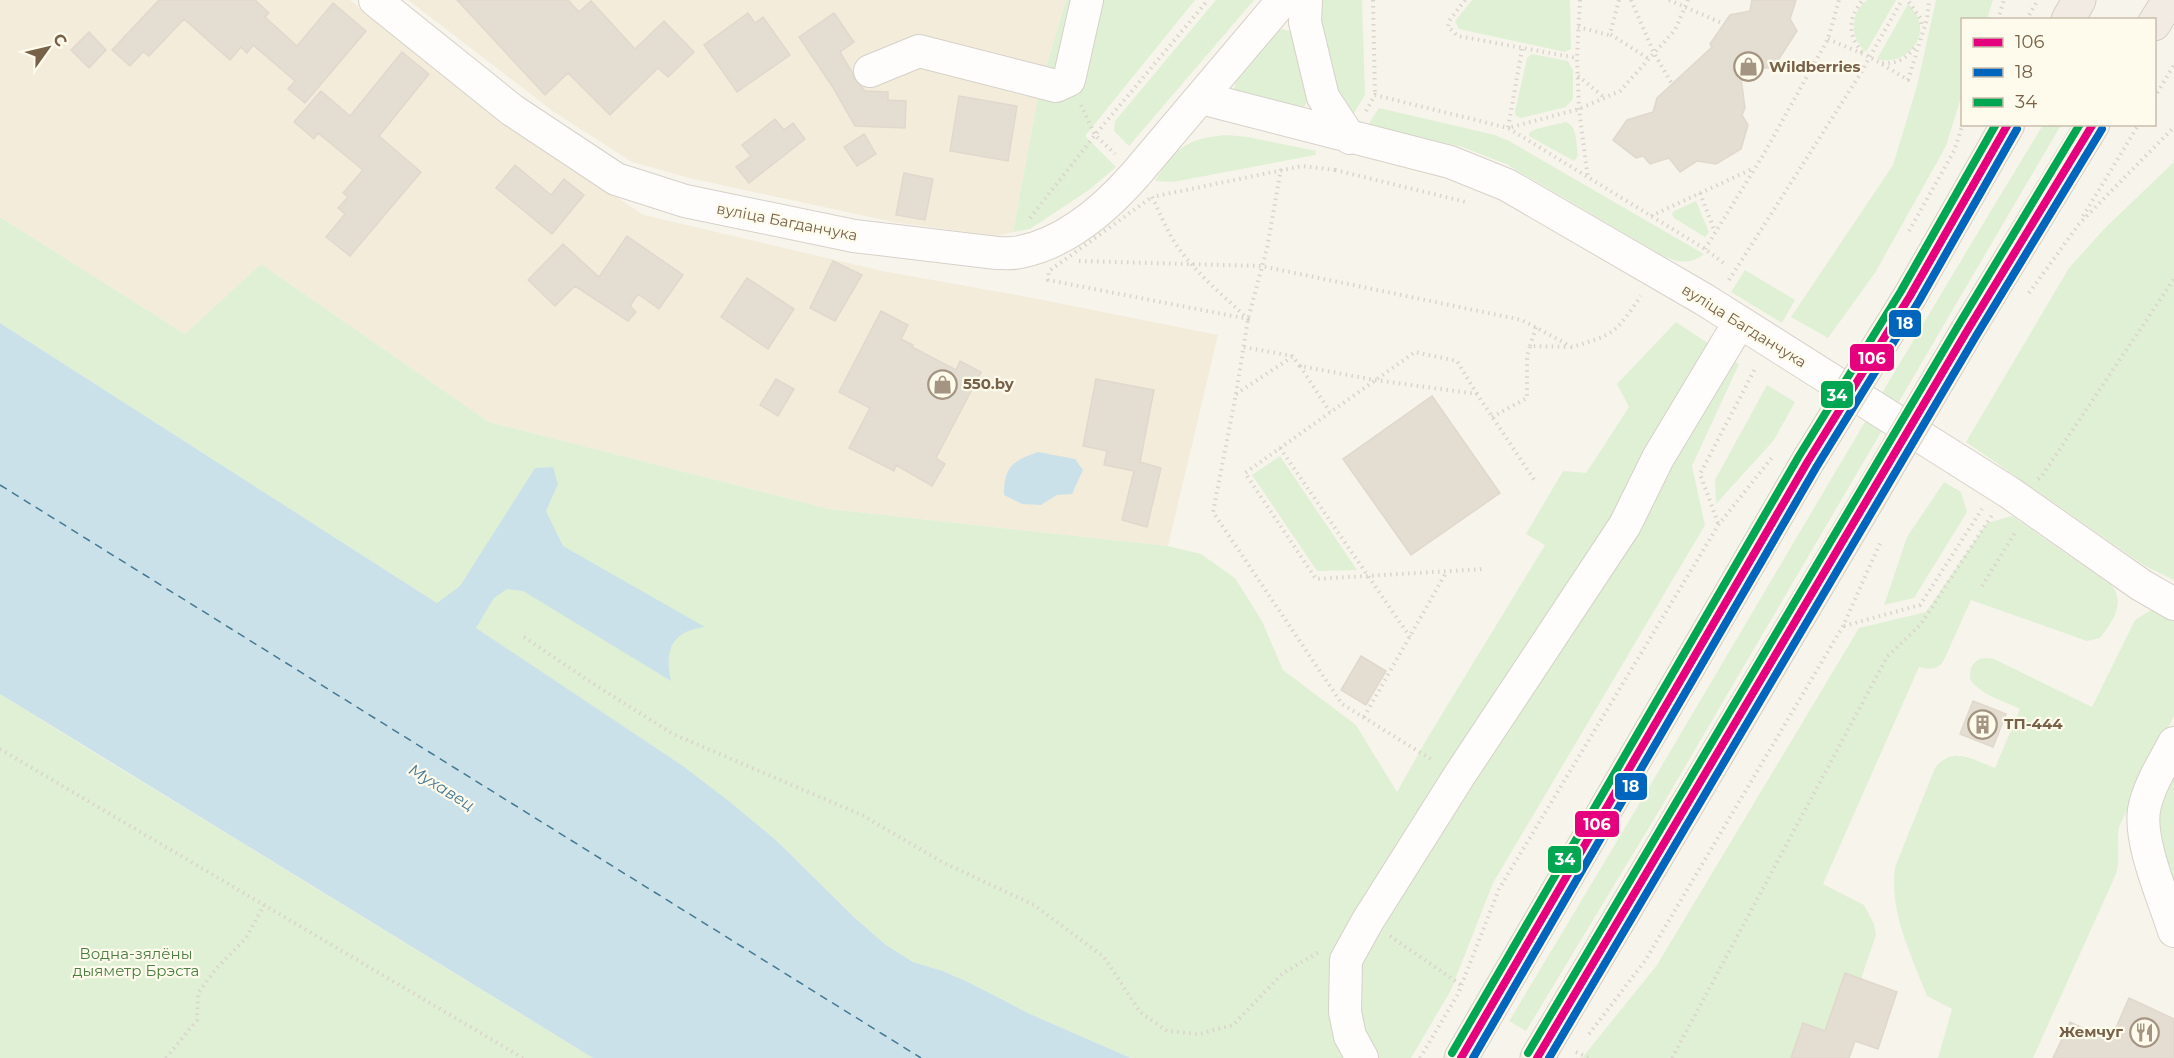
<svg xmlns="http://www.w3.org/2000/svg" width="2174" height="1058" viewBox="0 0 2174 1058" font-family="Montserrat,sans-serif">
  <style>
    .residential { fill: #f3ecdb }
    .green { fill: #e0f0d5 }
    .water { fill: #cbe1e9 }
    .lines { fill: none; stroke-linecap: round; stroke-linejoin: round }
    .ferry { stroke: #447993; stroke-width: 1.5; stroke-dasharray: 8 6; stroke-linecap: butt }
    .building { fill: #e4ddd2; stroke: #e0d8cd; stroke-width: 1.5 }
    .minor-casing { stroke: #d6d1c9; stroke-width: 34 }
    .highway-casing { stroke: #d6cfc6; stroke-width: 35 }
    .path { stroke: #dad4cd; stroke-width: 4; stroke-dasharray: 1.5 4.5; stroke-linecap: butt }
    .minor { stroke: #fefdfc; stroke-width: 32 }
    .highway { stroke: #f2ebe4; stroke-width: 33 }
    .highway-bridge-casing { stroke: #d6cfc6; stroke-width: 35; stroke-linecap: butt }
    .highway-bridge { stroke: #f2ebe4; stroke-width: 33 }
    .bus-1-casing { stroke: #fffbec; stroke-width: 12 }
    .bus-2-casing { stroke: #fffbec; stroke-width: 12 }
    .bus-3-casing { stroke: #fffbec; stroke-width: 12 }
    .bus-1 { stroke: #e5007d; stroke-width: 8 }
    .bus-2 { stroke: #0065bd; stroke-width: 8 }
    .bus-3 { stroke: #00a651; stroke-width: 8 }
    .labels { text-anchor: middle; stroke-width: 4.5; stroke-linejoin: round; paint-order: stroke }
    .poi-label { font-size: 15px; font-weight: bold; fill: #776149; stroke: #fffbec; text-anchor: start }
    .street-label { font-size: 15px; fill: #776149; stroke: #fffbec }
    .park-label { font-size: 15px; fill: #497e40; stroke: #fffbec }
    .water-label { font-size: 16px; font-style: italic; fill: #447993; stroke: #fffbec }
    .line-badge { stroke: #fffbec; stroke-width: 2 }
    .badge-label { font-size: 16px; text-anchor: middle; font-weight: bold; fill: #fff }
  </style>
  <rect width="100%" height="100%" fill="#f7f4eb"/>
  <path class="residential" d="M0,0H350L427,63L556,158L644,215L882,271L1033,298L1218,335L1168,546L829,509L489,422L261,264L185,334L0,217Z
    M408,0H1066L1039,91L1013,232L997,236L893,222L689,178L632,162L554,112Z"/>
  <path class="green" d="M1066,0H1195L1085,136L1116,167L1089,190L1030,229L1013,232L1039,91Z
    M1216,0H1254L1129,146L1114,131L1115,121Z
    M1321,0H1362L1365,95L1352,116L1338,100L1319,24Z
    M1472,0H1570L1571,49L1565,52L1459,29L1455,21Z
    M1867,0H1896L1866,52C1849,37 1850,14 1867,0Z
    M1936,0H1993L1987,19L1962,20V94L1946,146L1875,273L1828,338L1791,317L1893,165L1917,86Z
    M1908,4C1913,9 1917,14 1919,21C1926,45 1900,66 1877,59Z
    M1282,29L1292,32L1308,101L1301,111L1237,96L1233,90L1238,78L1277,32Z
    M1532,54L1568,61L1573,70V99L1566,107L1521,118L1516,116L1515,111L1527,58Z
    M1379,108L1495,135L1509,141L1704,254C1691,265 1679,262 1665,257L1506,164L1462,147L1368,125Z
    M1566,122C1578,126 1576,145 1578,156L1574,161L1529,136V133L1536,129Z
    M2043,125H2061L1662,806L1526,1031L1509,1021C1689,724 1862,422 2043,125Z
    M1226,135L1248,137L1316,151L1315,155L1173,182L1155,181C1176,147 1186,139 1226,135Z
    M2174,162V580L2145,566L1966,442L2069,268L2105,228Z
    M1696,201L1709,232L1705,237L1674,218L1672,214L1674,211Z
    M0,217L185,334L261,264L489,422L829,509L1168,546L1201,554L1235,578L1262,621L1283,670L1356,725L1397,792L1425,742L1545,545L1526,534L1563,471L1586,473L1629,407L1617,384L1676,322L1739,364L1692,466L1705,525L1493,883L1451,990L1411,1058H1131L1030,1014L970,983L943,971L913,962L886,945L855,918L777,841L683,766L437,603L0,323Z
    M1745,270L1795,300L1782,323L1731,292Z
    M1767,385L1795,402L1774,440L1716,504L1715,480Z
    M1280,456L1357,570L1317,571L1252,475Z
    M1944,482L1961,492L1967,512L1914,598L1884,605L1907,537Z
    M2012,516L2110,584C2127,601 2113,621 2100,638L2087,641L1971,600L1943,662C1936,670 1929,670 1919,667L1823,884L1864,905L1874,924L1876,935L1861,979L1825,1031L1791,1058H1582L1657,965L1859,628L1926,612L1987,523Z
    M2151,610H2159L2174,617V716L2119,827C2116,844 2121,858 2116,874L2033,1058H1938L1952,1009L1927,996C1911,954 1889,913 1895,867L1935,768C1953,745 1973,760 1995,768L2020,709C2003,700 1981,696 1970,679C1969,663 1978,655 1994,659L2092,707L2135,620Z
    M0,694L77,742L593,1058H0Z
    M2174,766V888L2158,841L2157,801Z"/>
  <path class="water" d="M0,323L437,603L460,586L535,468L553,467L558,484L546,511L563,546L705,627C672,631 664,650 671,681L523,591L507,589L494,598L476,628L683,766L730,802L777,841L855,918L886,945L913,962L943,971L970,983L1030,1014L1131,1058H593L0,694Z
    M1038,452L1075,459L1083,470L1072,494L1057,495L1041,505L1022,504L1004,495C1004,467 1012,461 1038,452Z"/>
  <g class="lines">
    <path class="ferry" d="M0,485L921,1058"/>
  </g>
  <path class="building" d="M159,0H255L269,13L265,17L297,46L333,3L366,31L305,103L288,89L295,81L253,45L247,53L241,47L230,60L184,19L149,56L143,52L130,66L112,50Z
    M457,0H568L579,12L591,1L635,49L664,21L694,52L668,77L658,68L610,115L568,73L545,95Z
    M1752,0H1796L1790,19L1797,31L1773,68H1763L1741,78L1745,108L1742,115L1748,125L1741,149L1716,164L1697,161L1680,172L1669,158L1650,164L1643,156L1636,158L1613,140L1627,120L1653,112L1657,98L1712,47L1710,44L1730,15L1750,11Z
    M748,13L755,23L763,17L790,55L737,92L704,45Z
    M834,13L854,42L840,52L852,72L854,78L865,91L888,92V100L906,101L905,128L855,126L832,86L799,37Z
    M89,32L106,50L89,68L71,50Z
    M402,52L429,74L379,136L421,172L350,256L326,237L345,214L338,208L348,197L343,193L363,170L318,133L314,139L294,122L321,91L350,116Z
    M959,96L1017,106L1008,161L950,151Z
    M775,119L784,130L793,123L805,139L749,183L736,167L751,156L742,145Z
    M864,134L876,154L857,166L844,147Z
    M515,165L551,195L564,179L584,195L552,234L496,188Z
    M904,173L933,179L925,220L896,215Z
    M627,236L683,275L659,309L638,294L630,306L636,312L628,321L575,286L555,306L528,280L563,244L599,277Z
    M833,261L862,275L835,321L810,308Z
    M747,278L794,309L768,349L721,317Z
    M881,311L908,325L901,339L913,345L912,347L956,370L960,361L981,372L936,458L945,464L932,486L896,465L894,471L849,448L870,408L839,392Z
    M776,379L794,389L778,416L760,405Z
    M1096,379L1154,390L1140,462L1161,468L1147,527L1122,520L1134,471L1104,465L1107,451L1083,446Z
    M1432,396L1500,493L1411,555L1343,459Z
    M1361,656L1386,671L1366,705L1341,690Z
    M1973,701L2006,714L1993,747L1960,734Z
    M1845,973L1897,992L1878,1049L1855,1041L1849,1058H1791L1803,1023L1825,1031Z
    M2129,998L2174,1019V1058H2053L2070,1022L2110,1041Z"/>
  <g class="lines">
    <defs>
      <path id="minor" d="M375,0L512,110L616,179L685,201L854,236L997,253C1005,253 1013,254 1020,252C1066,243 1105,209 1135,175L1283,0
        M1306,0L1305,22L1323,97L1350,138
        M870,71L919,51L1056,86L1069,80L1087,0
        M1201,98L1450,162L1507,185L1705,300L2010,493L2141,585L2174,604
        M2174,743C2163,764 2148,787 2144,810C2139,843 2164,899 2174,931
        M1362,1058L1350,1036L1345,1012L1346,960L1367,922L1459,776L1625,525L1658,458L1739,323"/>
      <path id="highway" d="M2068,20L2079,0
        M2154,24L2169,0
        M1910,296L2008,124
        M1967,331L2093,124
        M1461,1058L1808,461
        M1537,1058L1869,498"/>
    </defs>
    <use href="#minor" class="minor-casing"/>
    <use href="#highway" class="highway-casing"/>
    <path class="path" d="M1373,0L1375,95
      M1465,0L1449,21L1448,27L1458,36L1577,58
      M1580,0L1577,58L1579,109L1588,179
      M1619,0L1610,34L1649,59
      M1631,0L1654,53L1672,84
      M1669,0L1724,24
      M1909,2L1921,19L1922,27
      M1998,20L2004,0
      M2026,20L2038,0
      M1578,27L1609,35
      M1828,39L1870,57L1908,80L1927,19L1929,0
      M1522,49L1508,128L1579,109L1620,91L1675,30L1688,0
      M1862,52C1847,34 1848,18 1863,0
      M1882,63C1898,64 1907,58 1916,46
      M1578,76L1605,98
      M2154,98L2174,65
      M1081,105L1095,135L1115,154
      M1366,111L1375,95L1508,128L1705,249L1725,264
      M1281,169L1267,248L1248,319L1236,394L1213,512L1342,704L1434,761
      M1335,170L1466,202
      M1700,193L1715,232
      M1157,196L1302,166L1335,170
      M1152,197C1161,215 1168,234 1180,250C1199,276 1225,297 1248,319L1048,280L1049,271Z
      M1651,216L1752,169
      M2083,216L2139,124
      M1030,218L1095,135L1208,0
      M1909,231L1954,151L1963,124
      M1705,249L1762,157L1828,39L1839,0
      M1079,261L1261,266L1522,320L1572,347C1616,334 1615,333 1641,296
      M1729,280L1859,76L1902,0
      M2029,293L2079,224L2174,127
      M1530,346L1536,327
      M1244,347L1292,356L1300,366L1375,380L1477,394L1535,481
      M1300,366L1330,412
      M1236,394L1292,357
      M1477,394L1457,361L1415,352L1245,473L1316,579L1484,569
      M1492,417L1527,398V356L1530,346L1569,347
      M1280,448L1410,637
      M2038,479L2041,477L2174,279
      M1718,523L1700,474L1756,367
      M1982,586L2016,531
      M1844,626L1920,605L1982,509
      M524,637L592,683L673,734L862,815L942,862L1034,905L1104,957L1140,1012L1167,1031L1199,1034L1233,1025L1283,973L1319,952
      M1364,717L1447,571
      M0,749L523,1058
      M1390,936L1461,985
      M1589,1034L1645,961L1843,626L1881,541
      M1576,1052L1589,1058
      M166,1058L197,1020L198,993L215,970L246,938L264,905
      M1420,1058L1458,994L1499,889L1719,524L1774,455
      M1672,1058L1887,657L1921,624L1992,515"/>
    <use href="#minor" class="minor"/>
    <use href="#highway" class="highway"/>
    <defs>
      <path id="highway-bridge" d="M1808,461L1910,296
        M1869,498L1967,331"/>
    </defs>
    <use href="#highway-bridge" class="highway-bridge-casing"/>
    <use href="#highway-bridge" class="highway-bridge"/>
    <defs>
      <path id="bus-1" d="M1461,1058L1808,461L1910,296L2008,124
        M1537,1058L1967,331L2093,124"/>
      <path id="bus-2" d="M1473,1058L1817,466L1919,301L2017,129
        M1549,1058L1976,336L2102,129"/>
      <path id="bus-3" d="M1452,1053L1799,456L1901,291L1996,124
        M1528,1053L1958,326L2080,124"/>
    </defs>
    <use href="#bus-1" class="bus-1-casing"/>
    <use href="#bus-2" class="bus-2-casing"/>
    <use href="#bus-3" class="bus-3-casing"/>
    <use href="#bus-1" class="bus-1"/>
    <use href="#bus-2" class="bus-2"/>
    <use href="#bus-3" class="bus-3"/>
  </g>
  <defs>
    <symbol id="shop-ring" viewBox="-11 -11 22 22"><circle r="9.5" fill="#fffbec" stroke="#a49482" stroke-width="1.5"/><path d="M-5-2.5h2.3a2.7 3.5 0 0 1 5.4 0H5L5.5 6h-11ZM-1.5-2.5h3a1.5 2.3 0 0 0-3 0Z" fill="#a49482"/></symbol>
    <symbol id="building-ring" viewBox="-11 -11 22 22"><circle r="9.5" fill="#fffbec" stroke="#a49482" stroke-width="1.5"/><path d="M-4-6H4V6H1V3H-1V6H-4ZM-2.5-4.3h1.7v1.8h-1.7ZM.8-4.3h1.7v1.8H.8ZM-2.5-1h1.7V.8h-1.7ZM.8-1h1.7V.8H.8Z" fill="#a49482"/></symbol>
    <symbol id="restaurant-ring" viewBox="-11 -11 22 22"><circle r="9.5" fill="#fffbec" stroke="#a49482" stroke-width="1.5"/><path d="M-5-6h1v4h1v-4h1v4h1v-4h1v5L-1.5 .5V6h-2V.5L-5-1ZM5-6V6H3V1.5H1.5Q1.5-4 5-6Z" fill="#a49482"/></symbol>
  </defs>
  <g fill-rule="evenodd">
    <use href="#shop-ring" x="1732" y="50" width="33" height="33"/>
    <use href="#shop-ring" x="926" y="368" width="33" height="33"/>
    <use href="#building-ring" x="1966" y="708" width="33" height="33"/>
    <use href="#restaurant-ring" x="2128" y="1016" width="33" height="33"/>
  </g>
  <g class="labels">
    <g class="poi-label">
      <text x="1769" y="72">Wildberries</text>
      <text x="963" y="389">550.by</text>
      <text x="2004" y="729">ТП-444</text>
      <text x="2123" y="1037" text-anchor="end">Жемчуг</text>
    </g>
    <g class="street-label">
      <text transform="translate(787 222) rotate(11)" y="5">вуліца Багданчука</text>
      <text transform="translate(1744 326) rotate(32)" y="5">вуліца Багданчука</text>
    </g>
    <g class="park-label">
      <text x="136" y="959">Водна-зялёны<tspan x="136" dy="17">дыяметр Брэста</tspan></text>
    </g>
    <g class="water-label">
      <text transform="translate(442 787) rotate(32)" y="6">Мухавец</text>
    </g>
  </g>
  <g class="line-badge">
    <rect x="1888" y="309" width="34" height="29" rx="6" fill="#0065bd"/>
    <rect x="1849" y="343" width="46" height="29" rx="6" fill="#e5007d"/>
    <rect x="1820" y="380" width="34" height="29" rx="6" fill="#00a651"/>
    <rect x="1614" y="772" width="34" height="29" rx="6" fill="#0065bd"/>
    <rect x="1574" y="810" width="46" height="28" rx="6" fill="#e5007d"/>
    <rect x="1547" y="845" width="35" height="29" rx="6" fill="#00a651"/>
  </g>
  <g class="badge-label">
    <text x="1905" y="329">18</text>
    <text x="1872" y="364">106</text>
    <text x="1837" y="401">34</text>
    <text x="1631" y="792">18</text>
    <text x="1597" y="830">106</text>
    <text x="1565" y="865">34</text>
  </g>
  <rect x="1961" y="18" width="195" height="108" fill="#fffbec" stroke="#c9bdab" stroke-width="1.5"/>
  <rect x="1973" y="38" width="30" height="9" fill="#e5007d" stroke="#c9bdab" stroke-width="1.5"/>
  <text x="2015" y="48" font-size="18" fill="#776149">106</text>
  <rect x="1973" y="68" width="30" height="9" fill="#0065bd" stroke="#c9bdab" stroke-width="1.5"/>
  <text x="2015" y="78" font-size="18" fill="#776149">18</text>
  <rect x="1973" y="98" width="30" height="9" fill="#00a651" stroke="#c9bdab" stroke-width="1.5"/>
  <text x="2015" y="108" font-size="18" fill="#776149">34</text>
  <g transform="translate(48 48) rotate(56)" stroke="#fffbec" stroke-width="4.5" paint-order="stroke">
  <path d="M0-4.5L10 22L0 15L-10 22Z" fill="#776149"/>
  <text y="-9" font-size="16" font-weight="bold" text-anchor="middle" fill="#776149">С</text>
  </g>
</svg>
